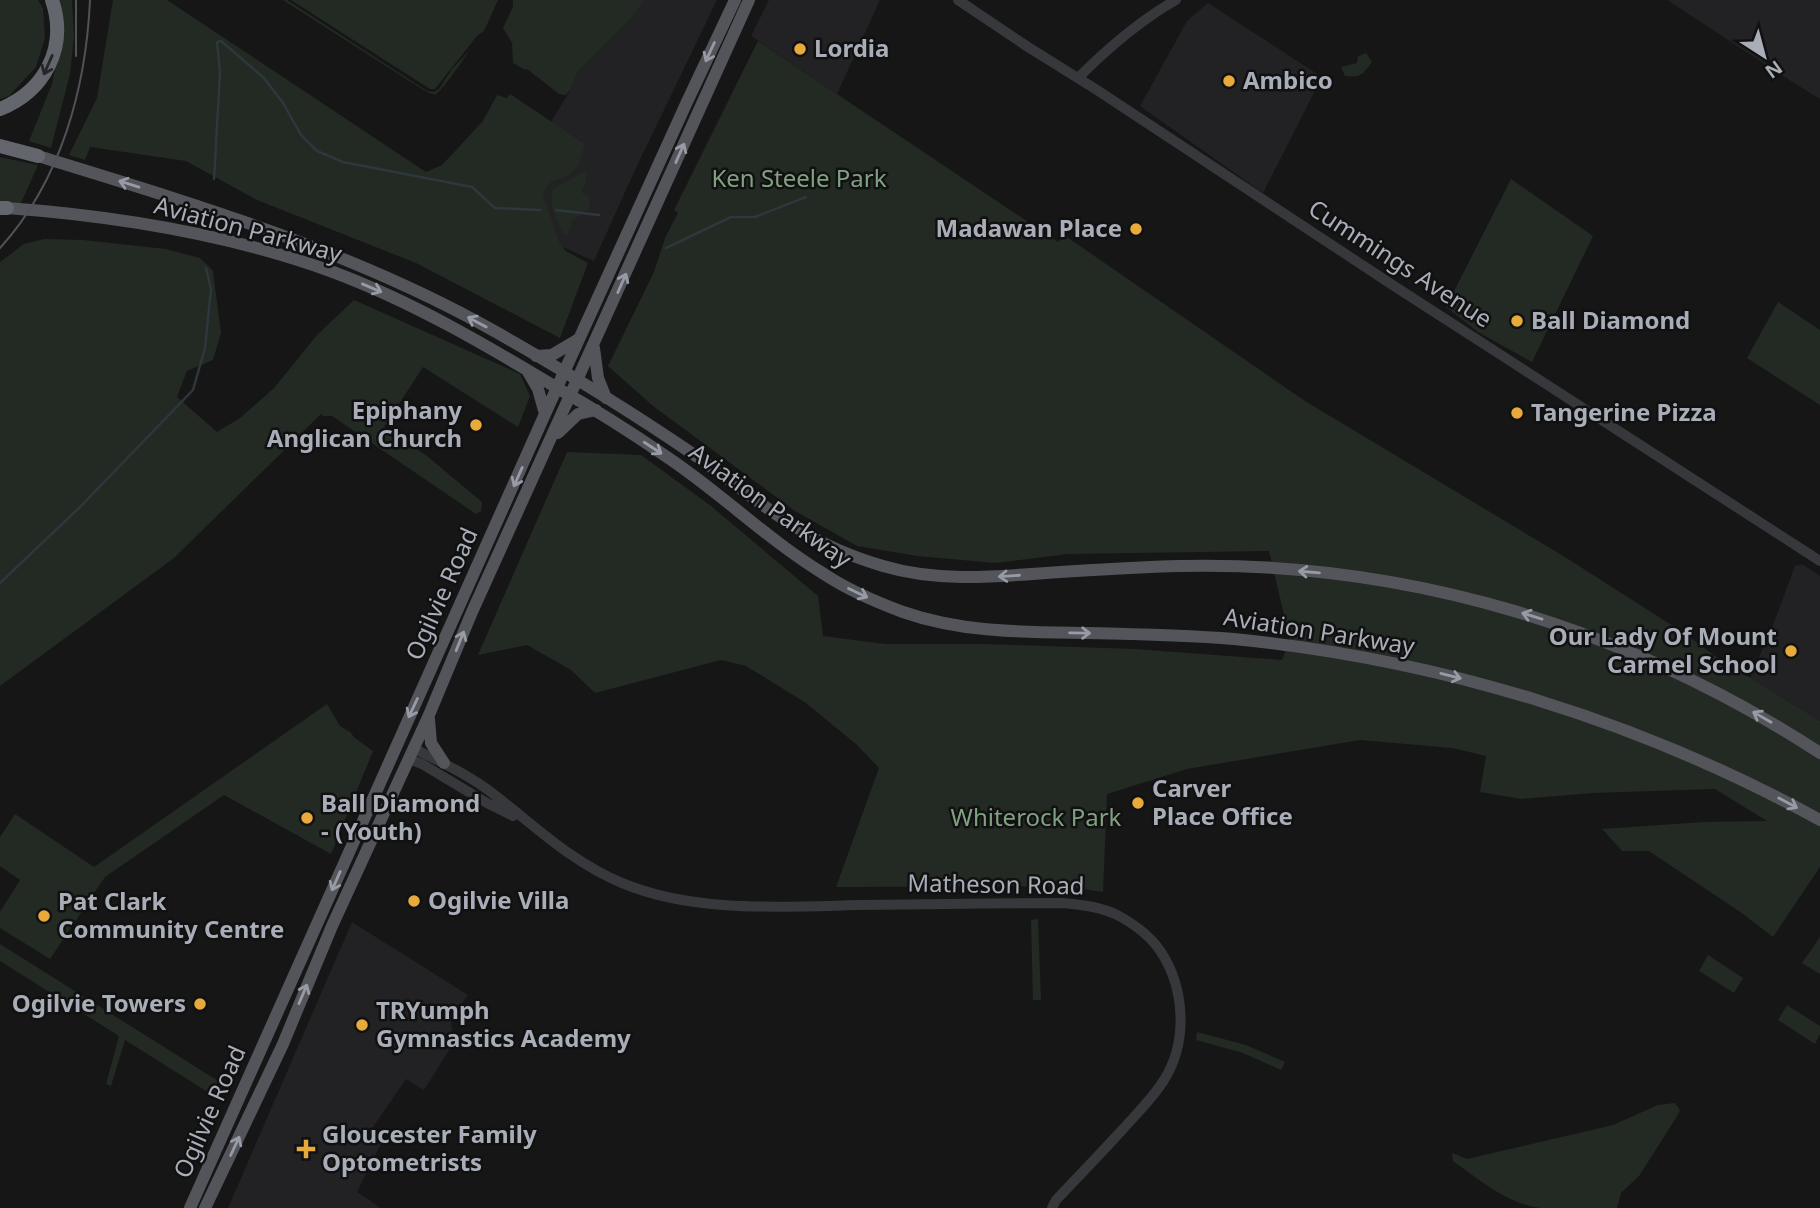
<svg xmlns="http://www.w3.org/2000/svg" width="1820" height="1208" viewBox="0 0 1820 1208" font-family="'Noto Sans',sans-serif">
  <style>
    .built { fill: #222224 }
    .green { fill: #222a23 }
    .lines { fill: none; stroke-linecap: round; stroke-linejoin: round }
    .stream { stroke: #2e373d; stroke-width: 2.5 }
    .minor { stroke: #37383c; stroke-width: 10 }
    .major { stroke: #53555b; stroke-width: 12 }
    .highway { stroke: #63666d; stroke-width: 14 }
    .tram { stroke: #505257; stroke-width: 2 }
    .oneway { stroke: #979ba5 }
    .oneway2 { stroke: #262629 }
    .poi-dot { fill: #e9aa3c; stroke: #111112; stroke-width: 2.5 }
    .labels { text-anchor: middle; stroke-width: 5; stroke-linejoin: round; paint-order: stroke }
    .poi-label { font-size: 24px; font-weight: bold; fill: #a8adb7; stroke: #111112; text-anchor: start }
    .park-label { font-size: 24px; fill: #80a181; stroke: #111112 }
    .street-label { font-size: 24px; fill: #a8adb7; stroke: #111112 }
  </style>
  <rect width="100%" height="100%" fill="#161617"/>
  <path class="built" d="M641,0H717L635,170L594,261L536,235L543,194L551,182L568,176L585,144L551,122L571,89L579,70Z
    M769,0H880L837,94L751,36Z
    M1667,0H1820V99L1794,83Z
    M1208,3L1322,77L1263,193L1140,106L1187,21Z
    M1802,564L1820,576V721L1750,678L1773,625L1795,566Z
    M352,922L468,995L451,1018L453,1044L424,1090L406,1079L371,1130L383,1139L357,1192L381,1208H228Z"/>
  <path class="green" d="M0,0H38L43,8L45,38L36,67L9,96L0,99Z
    M57,0H72L74,36L70,74L51,148L29,141L52,84L62,35Z
    M113,0H167L426,172L442,165L483,121L497,95L507,98L510,94L585,144L579,165L568,176L551,182L543,194L559,242L566,251L588,263L560,338L416,263L257,200L186,161L90,147L85,160L69,155L97,98Z
    M283,0H287L427,91L434,92L439,89L452,69L468,52C465,58 440,93 436,94C432,95 428,92 425,91Z
    M291,0H498L484,31L477,36L435,89H430Z
    M513,0H644L631,18L579,70L571,89L566,95L559,94L527,69L525,70L513,63L512,43L503,28L513,7Z
    M758,41L1058,242L1064,235L1305,401L1565,557L1684,633L1715,656L1820,721V867L1773,937L1743,914L1649,851H1622L1602,829L1703,822L1767,821L1715,789L1593,793L1521,799L1480,792L1486,756L1452,748L1360,740L1187,769L1107,794L1103,892L1063,886L836,887L879,768L857,745L806,703L746,666L721,660L595,693L571,670L527,645L478,655L567,452L641,455L711,506L818,596L823,636L885,644H984L1135,649L1282,660L1290,640L1269,551L1067,554L995,563L918,556L857,546L795,511L653,406L608,366L654,272L665,238L678,213L674,210Z
    M1366,53L1372,62C1363,74 1361,78 1345,76L1341,67L1357,63L1358,56Z
    M0,157L38,165L21,203H0Z
    M584,172L587,174L584,188L581,192L589,197L590,208L572,221L568,233L565,235C556,220 549,207 553,189Z
    M1511,179L1593,236L1532,362L1478,332L1446,307Z
    M44,239L83,240L166,249L200,258L213,271L221,333L213,360L187,371L177,397L217,432L240,418L274,388L317,335L354,300L520,374L530,396L518,427L423,367L384,427L427,456L482,502L481,511L476,514L332,416H323L321,414L174,558L0,686V262L24,244Z
    M1778,302L1820,330V405L1747,358Z
    M327,704L340,726L350,732L355,738L373,751L331,854L224,795L105,877L50,959L0,928V912L20,880L0,866V837L15,814L94,867Z
    M1038,919L1041,1000H1033L1031,920Z
    M1820,937V974L1802,963Z
    M0,944L223,1084L219,1099L125,1040L111,1086L106,1084L119,1036L0,961Z
    M1708,955L1743,978L1734,993L1699,971Z
    M1787,1005L1820,1026V1034L1815,1044L1778,1020Z
    M1197,1032L1246,1045L1285,1062L1281,1070L1243,1053L1196,1040Z
    M1675,1103L1680,1110L1676,1118L1639,1176L1621,1193L1617,1208C1594,1208 1562,1208 1540,1208C1508,1204 1478,1179 1453,1161L1452,1153L1467,1159L1613,1125L1658,1105Z"/>
  <g class="lines">
    <path class="stream" d="M214,179L220,72L217,42L221,41L264,78L283,103L301,135L317,151L343,162L472,187L495,208L540,210
      M556,210L599,215
      M666,248L731,217H755L806,197
      M0,583L80,507L193,390L205,348L211,289L206,268"/>
    <path class="minor" d="M958,0L1028,47L1097,90L1391,284L1820,561
      M1078,78C1108,48 1139,21 1176,0
      M413,748C441,762 471,776 496,796C536,827 573,863 622,883C694,913 780,907 857,905C926,904 995,903 1063,903C1083,905 1103,907 1121,917C1135,925 1152,938 1161,952C1185,989 1188,1042 1164,1080C1153,1098 1137,1113 1123,1129C1101,1153 1079,1176 1056,1200L1052,1208
      M409,759L422,764L487,803L513,816"/>
    <path class="major" d="M38,156C194,204 353,251 496,332C563,370 630,411 693,454C730,479 765,510 804,532C828,547 856,558 883,566C937,582 992,577 1046,573C1091,570 1136,567 1181,566C1408,561 1631,629 1820,753
      M7,208C117,216 229,234 333,272C413,302 486,345 559,389C596,410 632,433 667,457C721,493 768,540 824,574C848,590 876,602 903,612C963,633 1025,632 1087,633C1136,634 1185,635 1234,639C1439,659 1640,721 1820,820
      M594,348L598,378L606,398
      M536,356L552,355L579,339
      M527,370L538,389L545,414
      M558,433L578,414L596,410
      M429,719L431,743L444,763
      M190,1208L545,414L686,104L735,0
      M205,1208L283,1044L332,926L429,715L472,612L749,0"/>
    <path class="highway" d="M0,109C45,91 68,47 52,0
      M0,146L38,156
      M0,208H7"/>
    <path class="tram" d="M76,56V0
      M0,248C61,181 86,88 90,0"/>
  </g>
  <defs><path id="oneway-shaft" d="M-6 0H5M1.5-3L5.5 0L1.5 3" fill="none" stroke-width="1.6" stroke-linecap="round" stroke-linejoin="round" transform="scale(1.75)"/></defs>
  <g class="oneway">
    <use href="#oneway-shaft" transform="translate(710 52) rotate(115)"/>
    <use href="#oneway-shaft" transform="translate(680 153) rotate(-66)"/>
    <use href="#oneway-shaft" transform="translate(129 184) rotate(-163)"/>
    <use href="#oneway-shaft" transform="translate(622 283) rotate(-66)"/>
    <use href="#oneway-shaft" transform="translate(372 288) rotate(23)"/>
    <use href="#oneway-shaft" transform="translate(477 322) rotate(-152)"/>
    <use href="#oneway-shaft" transform="translate(653 448) rotate(33)"/>
    <use href="#oneway-shaft" transform="translate(518 477) rotate(114)"/>
    <use href="#oneway-shaft" transform="translate(1309 572) rotate(-175)"/>
    <use href="#oneway-shaft" transform="translate(1009 576) rotate(176)"/>
    <use href="#oneway-shaft" transform="translate(858 593) rotate(25)"/>
    <use href="#oneway-shaft" transform="translate(1532 616) rotate(-163)"/>
    <use href="#oneway-shaft" transform="translate(1080 633) rotate(1)"/>
    <use href="#oneway-shaft" transform="translate(460 641) rotate(-68)"/>
    <use href="#oneway-shaft" transform="translate(1451 676) rotate(14)"/>
    <use href="#oneway-shaft" transform="translate(413 708) rotate(115)"/>
    <use href="#oneway-shaft" transform="translate(1762 717) rotate(-150)"/>
    <use href="#oneway-shaft" transform="translate(1788 803) rotate(28)"/>
    <use href="#oneway-shaft" transform="translate(336 881) rotate(114)"/>
    <use href="#oneway-shaft" transform="translate(303 994) rotate(-67)"/>
    <use href="#oneway-shaft" transform="translate(235 1146) rotate(-65)"/>
  </g>
  <use class="oneway2" href="#oneway-shaft" transform="translate(48 65) rotate(114)"/>
  <g class="poi-dot">
    <circle cx="800" cy="49" r="7"/>
    <circle cx="1229" cy="81" r="7"/>
    <circle cx="1136" cy="229" r="7"/>
    <circle cx="1517" cy="321" r="7"/>
    <circle cx="1517" cy="413" r="7"/>
    <circle cx="476" cy="425" r="7"/>
    <circle cx="1791" cy="651" r="7"/>
    <circle cx="1138" cy="803" r="7"/>
    <circle cx="307" cy="818" r="7"/>
    <circle cx="414" cy="901" r="7"/>
    <circle cx="44" cy="916" r="7"/>
    <circle cx="200" cy="1004" r="7"/>
    <circle cx="362" cy="1025" r="7"/>
    <path d="M302.5 1138.5h7v7h7v7h-7v7h-7v-7h-7v-7h7z"/>
  </g>
  <g class="labels">
    <g class="poi-label">
      <text x="814" y="57">Lordia</text>
      <text x="1243" y="89">Ambico</text>
      <text x="1122" y="237" text-anchor="end">Madawan Place</text>
      <text x="1531" y="329">Ball Diamond</text>
      <text x="462" y="419" text-anchor="end">Epiphany<tspan x="462" dy="28">Anglican Church</tspan></text>
      <text x="1531" y="421">Tangerine Pizza</text>
      <text x="1777" y="645" text-anchor="end">Our Lady Of Mount<tspan x="1777" dy="28">Carmel School</tspan></text>
      <text x="1152" y="797">Carver<tspan x="1152" dy="28">Place Office</tspan></text>
      <text x="321" y="812">Ball Diamond<tspan x="321" dy="28">- (Youth)</tspan></text>
      <text x="428" y="909">Ogilvie Villa</text>
      <text x="58" y="910">Pat Clark<tspan x="58" dy="28">Community Centre</tspan></text>
      <text x="186" y="1012" text-anchor="end">Ogilvie Towers</text>
      <text x="376" y="1019">TRYumph<tspan x="376" dy="28">Gymnastics Academy</tspan></text>
      <text x="322" y="1143">Gloucester Family<tspan x="322" dy="28">Optometrists</tspan></text>
    </g>
    <g class="park-label">
      <text x="799" y="187">Ken Steele Park</text>
      <text x="1036" y="826">Whiterock Park</text>
    </g>
    <g class="street-label">
      <text transform="translate(248 230) rotate(15)" y="8">Aviation Parkway</text>
      <text transform="translate(1400 264) rotate(33)" y="8">Cummings Avenue</text>
      <text transform="translate(770 506) rotate(36)" y="8">Aviation Parkway</text>
      <text transform="translate(442 594) rotate(-66)" y="8">Ogilvie Road</text>
      <text transform="translate(1319 632) rotate(9)" y="8">Aviation Parkway</text>
      <text transform="translate(996 885) rotate(1)" y="8">Matheson Road</text>
      <text transform="translate(210 1112) rotate(-66)" y="8">Ogilvie Road</text>
    </g>
  </g>
  <g transform="translate(1764 56) rotate(144)" stroke="#111112" stroke-width="5" paint-order="stroke">
  <path d="M0-5L12 26L0 18L-12 26Z" fill="#a8adb7"/>
  <text y="-10" font-size="19" font-weight="bold" text-anchor="middle" fill="#a8adb7">N</text>
  </g>
</svg>
